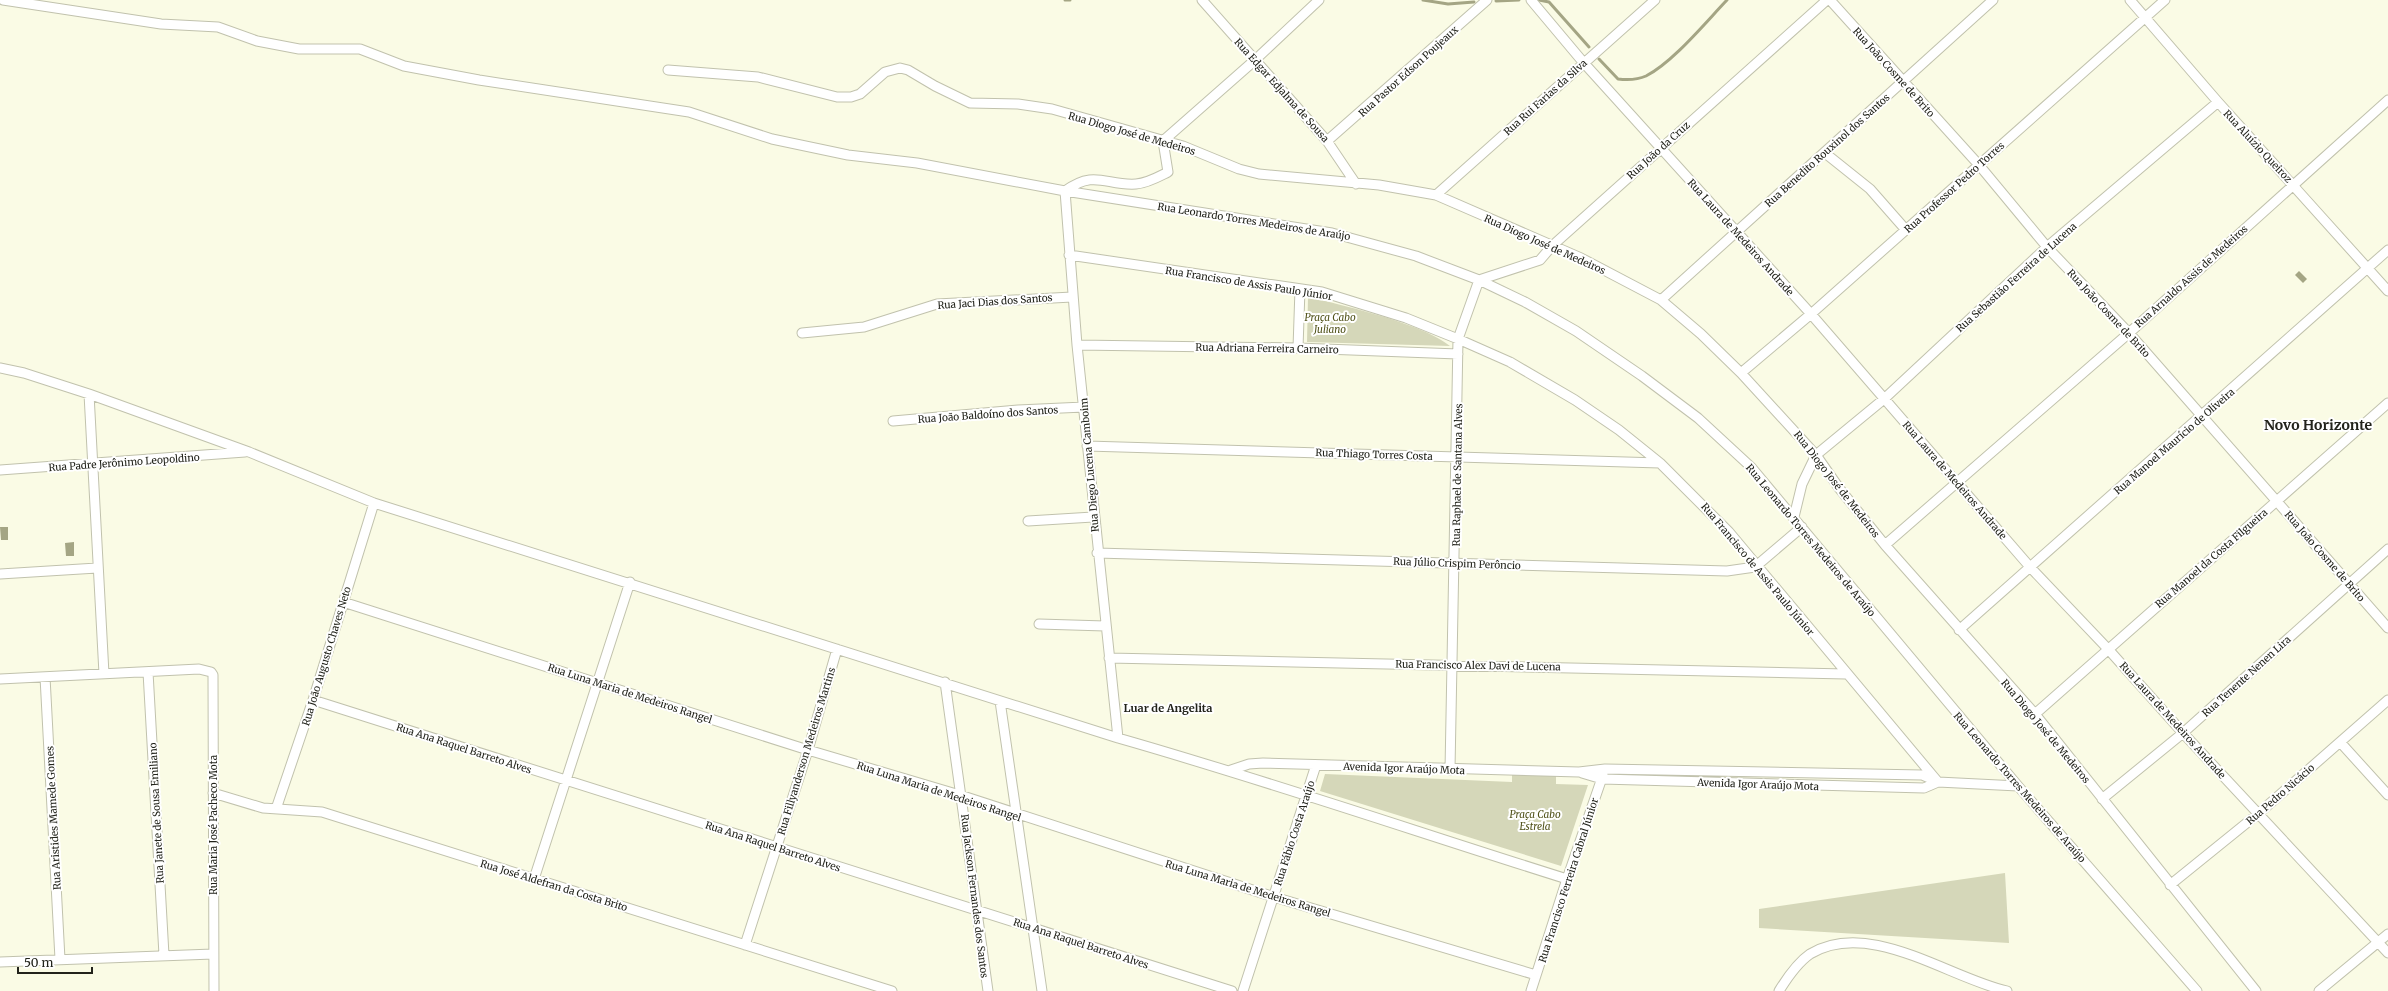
<svg xmlns="http://www.w3.org/2000/svg" width="2388" height="991" font-family="Merriweather,serif">
	<style>
		.green { fill: #d5d7b9 }
		.water { fill: #a4a584 }
		.lines { fill: none; stroke-linecap: round; stroke-linejoin: round }
		.stream { stroke: #a4a584; stroke-width: 3 }
		.street-casing { stroke: #c1c2ad; stroke-width: 11 }
		.street { stroke: #fff; stroke-width: 9 }
		.labels { text-anchor: middle; stroke-width: 4; stroke-linejoin: round; paint-order: stroke }
		.street-label { font-size: 10px; fill: #22231b; stroke: #fff }
		.park-label { font-size: 10px; font-style: italic; fill: #505119; stroke: #fff }
		.neighbourhood-label { font-size: 11px; font-weight: bold; fill: #22231b; stroke: #fff }
		.district-label { font-size: 14px; font-weight: bold; fill: #22231b; stroke: #fff }
	</style>
	<rect width="100%" height="100%" fill="#fafbe5"/>
	<path class="green" d="M1308,297C1342,305 1424,324 1450,346L1307,342Z
		M1325,774L1512,782V774L1556,775V784L1588,785L1561,866L1320,791Z
		M2005,873L2009,943L1759,928V909Z"/>
	<path class="water" d="M2299,271L2307,279L2303,283L2295,275Z
		M0,527H8V540H1Z
		M74,542V556H66L65,543Z"/>
	<g class="lines">
		<path class="stream" d="M1065,0H1070
			M1423,0L1448,4L1474,2
			M1539,0L1549,2L1589,47
			M1496,1L1519,0
			M1599,59L1618,79C1627,80 1637,80 1646,76C1673,62 1705,23 1727,0"/>
		<g class="street-casing">
			<path id="street" d="M3,0L161,24L218,27L257,41L299,49H360L404,66L479,80L689,112L772,139L848,155L917,163L1065,191L1332,233L1416,256L1479,280L1525,302L1576,331L1642,376L1698,418L1751,467L2018,786L2197,991
				M1202,0L1327,141L1356,184
				M1531,0L1583,62L1811,314L2030,567L2108,649L2183,733L2388,953
				M1830,0L1979,165L2047,247L2129,333L2388,628
				M2130,0L2218,102L2388,291
				M668,70L758,77L837,97H851L860,94L885,72L900,68L908,70L935,86L970,103L1018,104L1052,109L1183,146L1239,169L1259,174L1379,185L1436,195L1581,258L1661,300L1701,334L1741,373L1816,455L1839,488L1885,545L2035,714L2256,991
				M1327,141L1487,0
				M1825,153L1870,189L1906,230
				M1436,195L1655,0
				M1069,255L1322,292L1406,318L1458,339L1510,362L1575,400L1619,430L1660,463L1729,532L1938,782
				M1661,300L1993,0
				M802,333L864,327L937,304L1072,297
				M1077,345L1298,348L1458,354
				M1298,348L1300,289
				M0,368L24,373L89,394L249,452L374,503L1118,738C1269,781 1417,832 1567,879
				M1741,373L1811,314L2165,0
				M89,394L104,674
				M893,421L1018,410L1084,407
				M1087,446L1660,463
				M0,470L245,452
				M1794,517L1802,484L1816,455L1884,399L2047,247L2218,102
				M1028,521L1093,517
				M1885,545L2129,333L2388,100
				M1097,553L1727,571L1755,567L1802,527
				M0,574L97,568
				M343,602L808,750L963,796L1274,897L1536,975
				M1039,624L1105,626
				M1959,630L2388,250
				M1109,658L1846,674
				M148,672L164,955
				M45,677L60,959
				M0,679L199,669L211,672L213,675L214,991
				M945,682L988,991
				M313,700L1232,991
				M1000,701L1042,991
				M2035,714L2388,403
				M1118,738L1077,345L1065,191C1095,169 1106,186 1136,184C1148,183 1158,177 1168,172L1163,141L1255,60L1319,0
				M2340,742L2388,795
				M1231,770L1249,764L1263,763L1579,772L1605,769L1922,775L1938,782L2018,786
				M1450,770L1458,339L1479,280L1540,260L1552,246L1827,0
				M1582,773L1602,779L1924,788L1938,782
				M213,793L263,808L322,812L892,991
				M2102,799L2183,733L2388,549
				M276,809L313,700L374,503
				M534,879L630,582
				M2170,885L2259,813L2388,700
				M745,945L808,750L837,649
				M0,962L213,954
				M1243,991L1316,765
				M1531,991L1567,879L1603,775
				M1779,991C1787,978 1797,963 1810,954C1869,918 1949,978 2007,991
				M2319,991L2388,934"/>
		</g>
		<use href="#street" class="street"/>
	</g>
	<g class="labels">
		<g class="street-label">
			<text transform="translate(1408 71) rotate(-42)" y="4">Rua Pastor Edson Poujeaux</text>
			<text transform="translate(1894 72) rotate(48)" y="4">Rua João Cosme de Brito</text>
			<text transform="translate(1282 90) rotate(48)" y="4">Rua Edgar Edjalma de Sousa</text>
			<text transform="translate(1545 97) rotate(-42)" y="4">Rua Rui Farias da Silva</text>
			<text transform="translate(1132 133) rotate(16)" y="4">Rua Diogo José de Medeiros</text>
			<text transform="translate(2258 146) rotate(47)" y="4">Rua Aluízio Queiroz</text>
			<text transform="translate(1658 150) rotate(-42)" y="4">Rua João da Cruz</text>
			<text transform="translate(1827 150) rotate(-42)" y="4">Rua Benedito Rouxinol dos Santos</text>
			<text transform="translate(1954 187) rotate(-42)" y="4">Rua Professor Pedro Torres</text>
			<text transform="translate(1254 221) rotate(9)" y="4">Rua Leonardo Torres Medeiros de Araújo</text>
			<text transform="translate(1741 237) rotate(48)" y="4">Rua Laura de Medeiros Andrade</text>
			<text transform="translate(1545 244) rotate(24)" y="4">Rua Diogo José de Medeiros</text>
			<text transform="translate(2191 276) rotate(-42)" y="4">Rua Arnaldo Assis de Medeiros</text>
			<text transform="translate(2016 277) rotate(-42)" y="4">Rua Sebastião Ferreira de Lucena</text>
			<text transform="translate(1249 283) rotate(9)" y="4">Rua Francisco de Assis Paulo Júnior</text>
			<text transform="translate(995 301) rotate(-4)" y="4">Rua Jaci Dias dos Santos</text>
			<text transform="translate(2109 313) rotate(47)" y="4">Rua João Cosme de Brito</text>
			<text transform="translate(1267 348) rotate(1)" y="4">Rua Adriana Ferreira Carneiro</text>
			<text transform="translate(988 414) rotate(-4)" y="4">Rua João Baldoíno dos Santos</text>
			<text transform="translate(2174 441) rotate(-41)" y="4">Rua Manoel Maurício de Oliveira</text>
			<text transform="translate(1374 454) rotate(2)" y="4">Rua Thiago Torres Costa</text>
			<text transform="translate(124 462) rotate(-4)" y="4">Rua Padre Jerônimo Leopoldino</text>
			<text transform="translate(1089 465) rotate(-95)" y="4">Rua Diego Lucena Camboim</text>
			<text transform="translate(1457 475) rotate(-89)" y="4">Rua Raphael de Santana Alves</text>
			<text transform="translate(1955 480) rotate(49)" y="4">Rua Laura de Medeiros Andrade</text>
			<text transform="translate(1837 484) rotate(52)" y="4">Rua Diogo José de Medeiros</text>
			<text transform="translate(1811 540) rotate(50)" y="4">Rua Leonardo Torres Medeiros de Araújo</text>
			<text transform="translate(2325 556) rotate(49)" y="4">Rua João Cosme de Brito</text>
			<text transform="translate(2211 558) rotate(-41)" y="4">Rua Manoel da Costa Filgueira</text>
			<text transform="translate(1457 563) rotate(2)" y="4">Rua Júlio Crispim Perôncio</text>
			<text transform="translate(1758 569) rotate(50)" y="4">Rua Francisco de Assis Paulo Júnior</text>
			<text transform="translate(326 656) rotate(-73)" y="4">Rua João Augusto Chaves Neto</text>
			<text transform="translate(1478 665) rotate(1)" y="4">Rua Francisco Alex Davi de Lucena</text>
			<text transform="translate(2246 676) rotate(-42)" y="4">Rua Tenente Nenen Lira</text>
			<text transform="translate(630 693) rotate(18)" y="4">Rua Luna Maria de Medeiros Rangel</text>
			<text transform="translate(2173 720) rotate(48)" y="4">Rua Laura de Medeiros Andrade</text>
			<text transform="translate(2046 731) rotate(50)" y="4">Rua Diogo José de Medeiros</text>
			<text transform="translate(464 748) rotate(18)" y="4">Rua Ana Raquel Barreto Alves</text>
			<text transform="translate(806 751) rotate(-73)" y="4">Rua Fillyanderson Medeiros Martins</text>
			<text transform="translate(1404 768) rotate(2)" y="4">Avenida Igor Araújo Mota</text>
			<text transform="translate(1758 784) rotate(2)" y="4">Avenida Igor Araújo Mota</text>
			<text transform="translate(2020 787) rotate(49)" y="4">Rua Leonardo Torres Medeiros de Araújo</text>
			<text transform="translate(939 791) rotate(18)" y="4">Rua Luna Maria de Medeiros Rangel</text>
			<text transform="translate(2280 794) rotate(-41)" y="4">Rua Pedro Nicácio</text>
			<text transform="translate(156 813) rotate(-93)" y="4">Rua Janete de Sousa Emiliano</text>
			<text transform="translate(53 818) rotate(-93)" y="4">Rua Aristides Mamede Gomes</text>
			<text transform="translate(213 825) rotate(-90)" y="4">Rua Maria José Pacheco Mota</text>
			<text transform="translate(1294 833) rotate(-72)" y="4">Rua Fábio Costa Araújo</text>
			<text transform="translate(773 846) rotate(18)" y="4">Rua Ana Raquel Barreto Alves</text>
			<text transform="translate(1568 880) rotate(-72)" y="4">Rua Francisco Ferreira Cabral Júnior</text>
			<text transform="translate(554 885) rotate(17)" y="4">Rua José Aldefran da Costa Brito</text>
			<text transform="translate(1248 888) rotate(17)" y="4">Rua Luna Maria de Medeiros Rangel</text>
			<text transform="translate(975 896) rotate(83)" y="4">Rua Jackson Fernandes dos Santos</text>
			<text transform="translate(1081 943) rotate(18)" y="4">Rua Ana Raquel Barreto Alves</text>
		</g>
		<g class="park-label">
			<text x="1330" y="321">Praça Cabo<tspan x="1330" dy="12">Juliano</tspan></text>
			<text x="1535" y="818">Praça Cabo<tspan x="1535" dy="12">Estrela</tspan></text>
		</g>
		<g class="neighbourhood-label">
			<text x="1168" y="712">Luar de Angelita</text>
		</g>
		<g class="district-label">
			<text x="2318" y="430">Novo Horizonte</text>
		</g>
	</g>
	<path d="M18 967v6h74v-6" fill="none" stroke="#22231b" stroke-width="2"/>
	<text x="24" y="967" font-size="12" fill="#22231b" stroke="#ffffff" stroke-width="3" paint-order="stroke">50 m</text>
</svg>
